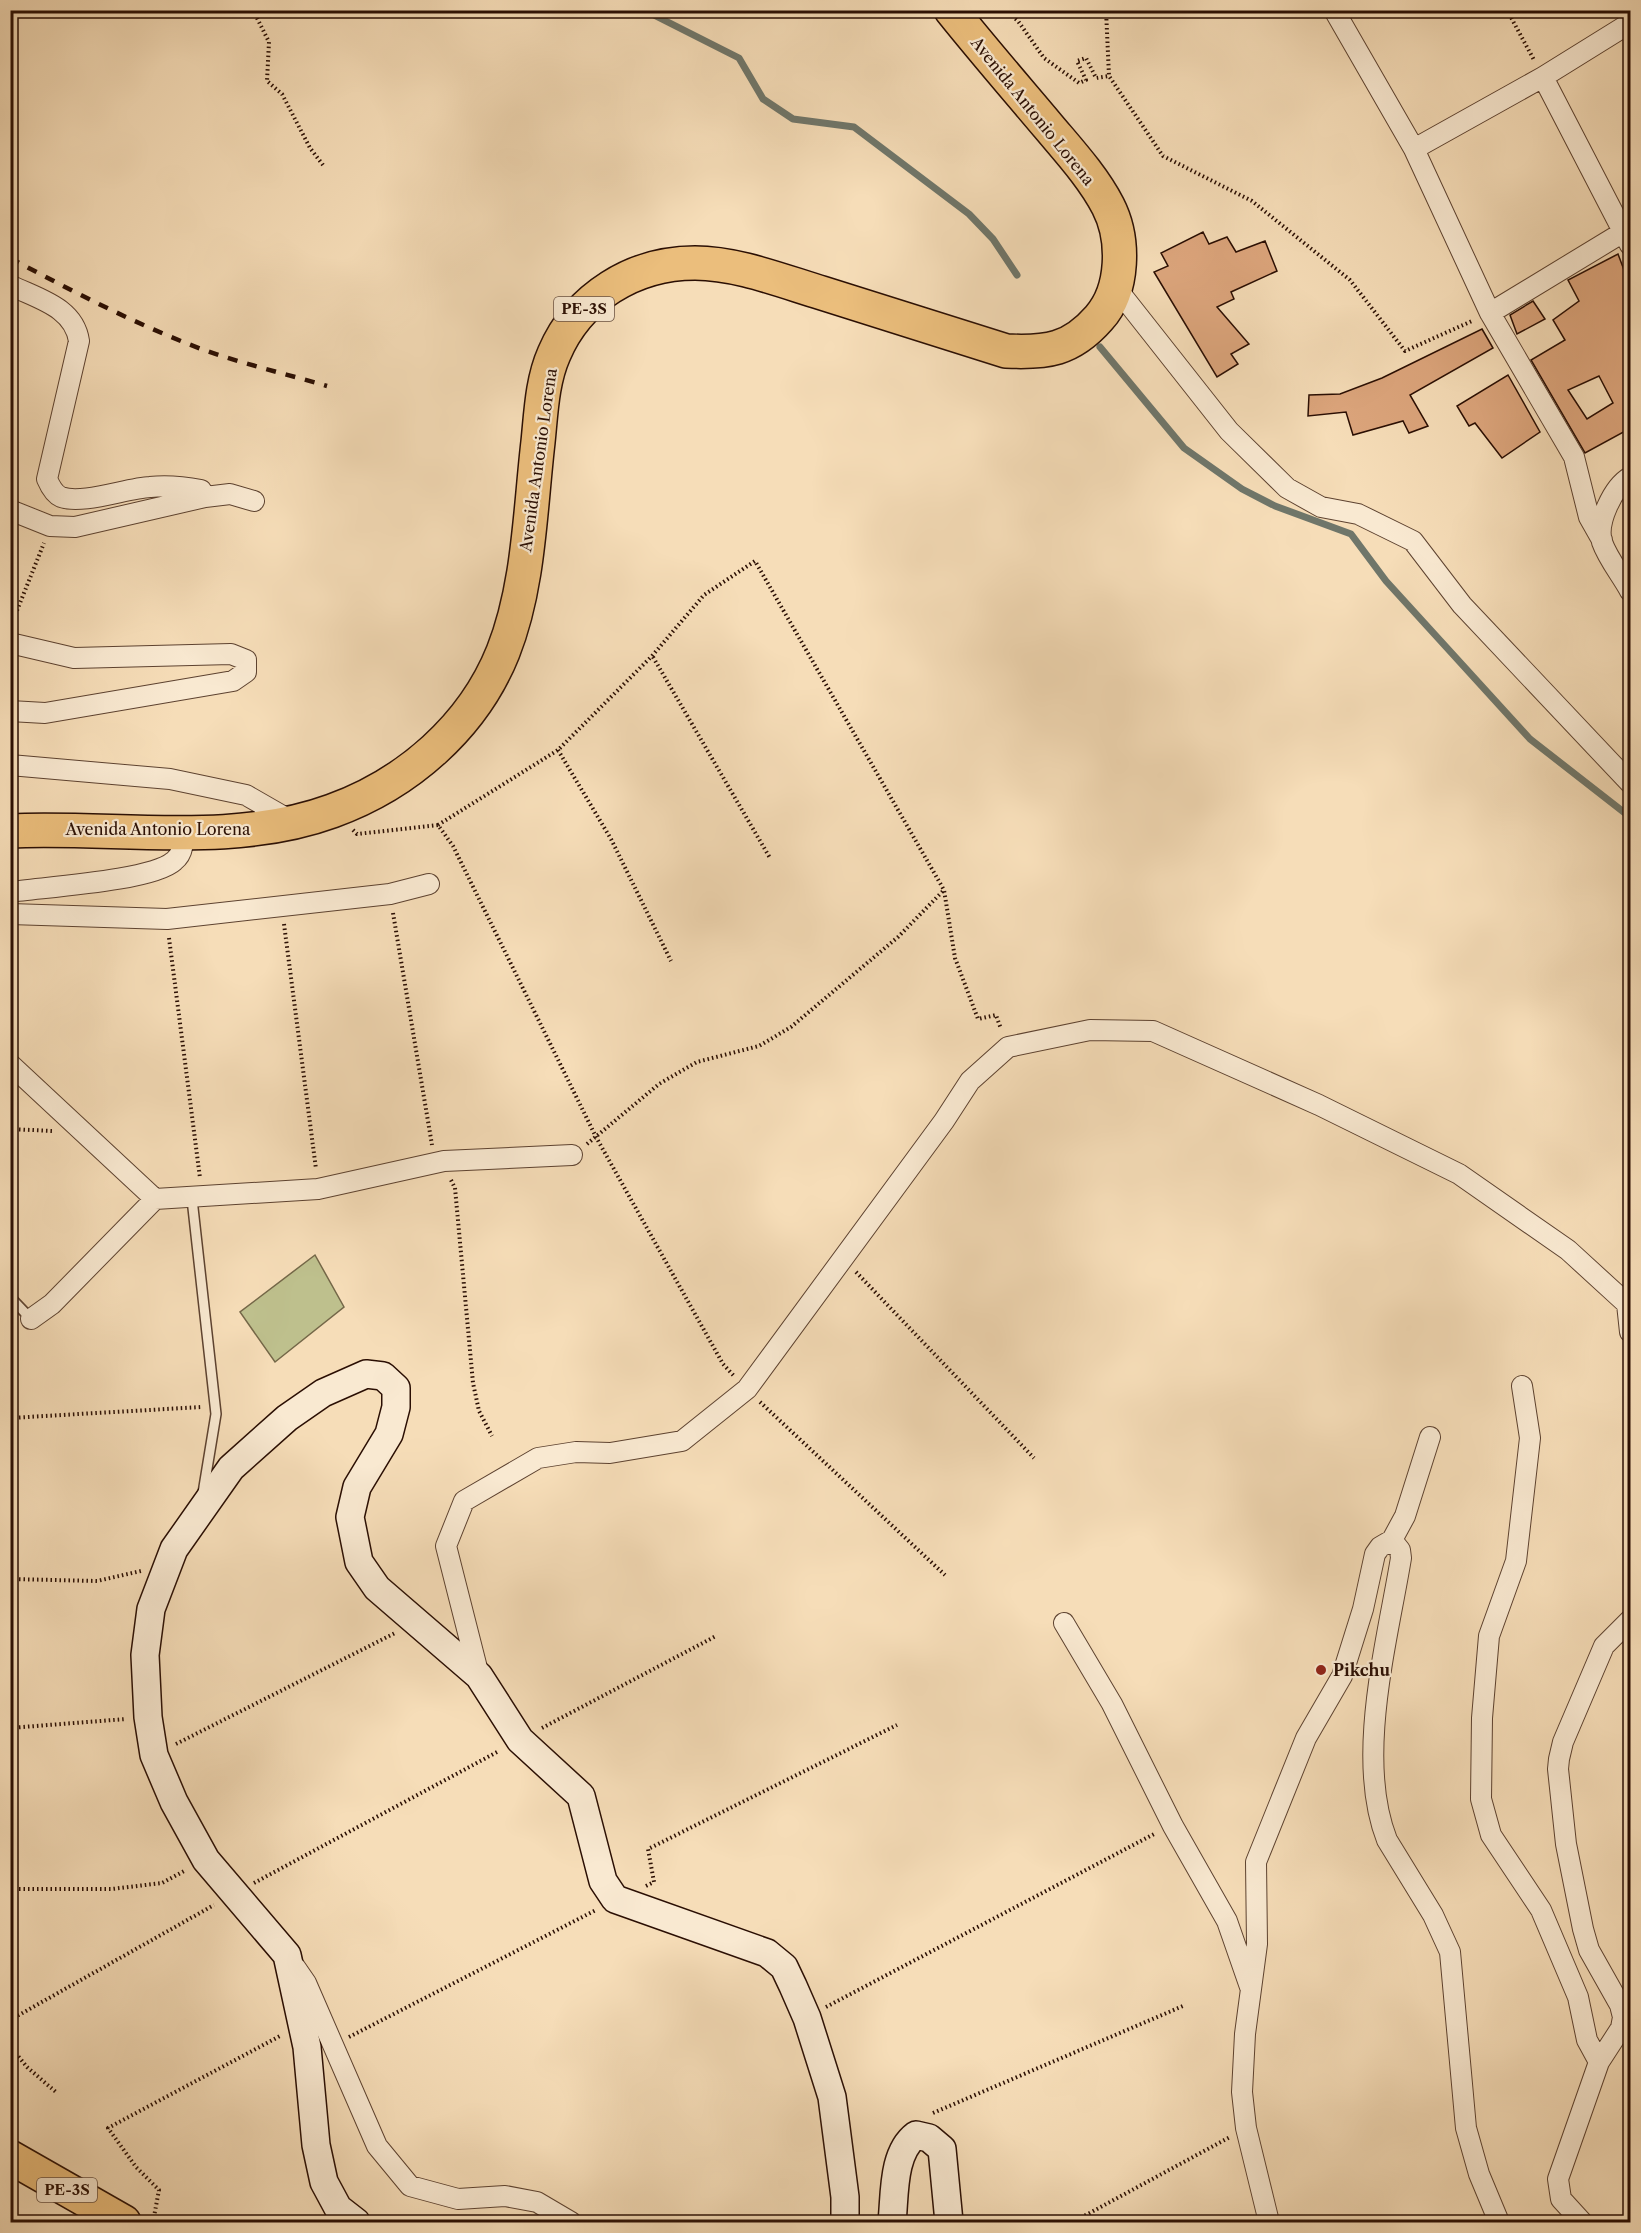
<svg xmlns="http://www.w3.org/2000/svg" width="1641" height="2233" font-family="'Libre Caslon Text',serif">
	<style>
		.green { fill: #bec08d; stroke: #746748; stroke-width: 1.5 }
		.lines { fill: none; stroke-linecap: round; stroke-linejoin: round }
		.stream { stroke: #6f766a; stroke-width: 7 }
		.building { fill: #dca57c; stroke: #2a0e03; stroke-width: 1.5; fill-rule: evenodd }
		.lane-casing { stroke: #5d4230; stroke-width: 12 }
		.street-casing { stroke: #5d4230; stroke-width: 22 }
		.secondary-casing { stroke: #2a0e03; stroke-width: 30 }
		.highway-casing { stroke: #2a0e03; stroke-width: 36 }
		.path { stroke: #2a0e03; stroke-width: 4; stroke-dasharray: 1.5 3; stroke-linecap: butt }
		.lane { stroke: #f9e9d1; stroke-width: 9 }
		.street { stroke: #f9e9d1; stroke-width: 20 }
		.secondary { stroke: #f9e9d1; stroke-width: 27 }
		.highway { stroke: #ebbe7c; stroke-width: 33 }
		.rail { stroke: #2a0e03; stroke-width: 4.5; stroke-dasharray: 10 10; stroke-linecap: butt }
		.poi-dot { fill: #8f2418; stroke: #f9e9d1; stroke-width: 2 }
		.labels { text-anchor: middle; stroke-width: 4.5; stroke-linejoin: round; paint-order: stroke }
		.shield { fill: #f9e9d1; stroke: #685041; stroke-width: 1.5 }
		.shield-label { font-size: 15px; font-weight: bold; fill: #2a0e03 }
		.street-label { font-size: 16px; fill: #2a0e03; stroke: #f9e9d1 }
		.poi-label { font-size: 16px; font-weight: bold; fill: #2a0e03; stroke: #f9e9d1; text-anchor: start }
	</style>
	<rect width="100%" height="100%" fill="#f6ddb8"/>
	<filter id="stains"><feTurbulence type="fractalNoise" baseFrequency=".00333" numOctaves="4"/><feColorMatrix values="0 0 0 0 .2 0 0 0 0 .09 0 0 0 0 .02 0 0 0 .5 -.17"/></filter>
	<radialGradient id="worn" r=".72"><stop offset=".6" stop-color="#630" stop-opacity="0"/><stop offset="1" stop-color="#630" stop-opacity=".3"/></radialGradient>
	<path class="green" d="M315,1255L344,1307L275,1362L240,1312Z"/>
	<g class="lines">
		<path class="stream" d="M644,10L739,58L763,99L793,119L854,127L969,214L993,239L1017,275
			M1100,347L1184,448L1242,489L1275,506L1351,534L1386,581L1530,739L1630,817"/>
	</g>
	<path class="building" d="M1203,232L1209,244L1227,237L1236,252L1265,241L1277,271L1231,292L1234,299L1217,307L1249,344L1231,354L1238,364L1217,377L1154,272L1168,266L1161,253Z
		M1618,254L1630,286V437L1627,430L1585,453L1531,360L1565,340L1553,320L1579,301L1568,280ZM1599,376L1613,403L1587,419L1568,390Z
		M1533,301L1545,319L1517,334L1510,315Z
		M1482,329L1493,348L1410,395L1428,426L1409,433L1403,421L1353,435L1346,412L1308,416L1309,395L1340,394L1382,378Z
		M1508,375L1540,432L1502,458L1475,423L1469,426L1457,406Z"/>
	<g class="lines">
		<g class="lane-casing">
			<path id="lane" d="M192,1199L216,1414L203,1493
				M10,1297L31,1319"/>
		</g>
		<g class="street-casing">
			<path id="street" d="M1334,10L1414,149L1490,313L1574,457L1589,517L1602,540
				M1543,77L1630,245
				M1414,149L1543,77L1630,23
				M10,285C38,299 74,307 79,341L47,479C50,486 54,494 61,497C82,505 127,488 150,487C167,485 185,487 201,490L205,497
				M1117,289L1229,431L1287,488L1321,507L1358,514L1413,541L1462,605L1630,783
				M1490,313L1630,228
				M1630,477C1613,487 1596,523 1602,542C1608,559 1622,576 1630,591
				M10,510L50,526L75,527L205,497L230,494L254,501
				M10,643L74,658L231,654L246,660V672L233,681L45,713L10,711
				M10,765L170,779L246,795L293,822
				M10,892C44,887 152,881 174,861C184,853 183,843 182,831
				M10,914L167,919L390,894L429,884
				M10,1064L155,1199
				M31,1319L52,1304L155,1199L318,1189L444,1161L572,1155
				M1522,1386L1530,1438L1516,1561L1489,1636L1482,1718L1481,1799L1491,1835L1541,1910L1578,1997L1587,2040L1599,2062
				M1392,1540L1405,1516L1430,1437
				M1064,1623L1112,1704L1173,1826L1227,1921L1250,1987
				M479,1676L446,1546L464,1501L538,1458L576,1452L610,1453L682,1441L747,1389L944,1121L970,1081L1008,1047L1090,1030L1153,1031L1319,1105L1459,1174L1568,1250L1627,1304L1630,1332
				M295,1967L306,1983L377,2146L410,2186L458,2199L505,2196L537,2202L571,2222
				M1269,2222L1246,2128L1242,2092L1245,2034L1257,1944L1256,1862L1306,1738L1342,1676L1363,1609L1375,1554L1380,1547L1392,1540L1400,1550L1401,1558C1387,1643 1355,1759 1387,1840L1433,1915L1450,1952L1466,2128L1479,2174L1499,2222
				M1582,2222L1561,2199L1558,2179L1599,2062L1621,2028L1623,2017L1620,2005L1589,1950L1583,1929L1566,1844L1558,1769L1559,1759L1563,1742L1604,1646L1630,1620"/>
		</g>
		<g class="secondary-casing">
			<path id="secondary" d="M356,2222L338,2208L324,2182L316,2145L307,2047L287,1955L206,1860L174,1802L154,1755L148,1717L145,1655L151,1609L174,1549L231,1468L287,1418L323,1393L366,1374L383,1376L396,1388V1407L389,1434L357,1487L350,1517L359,1562L377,1588L479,1676L520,1740L581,1796L603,1881L615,1899L767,1953L784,1967L793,1986L807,2018L832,2097L845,2197V2222
				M892,2222C895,2195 892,2153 916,2135L929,2138L942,2149L949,2222"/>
		</g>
		<g class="highway-casing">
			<path id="highway" d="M10,831C116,826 231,848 332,811C407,784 473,727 503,652C529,587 530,511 538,442C541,413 542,381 554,354C578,297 634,263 695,263C737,263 782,281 822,293C883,312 944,332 1006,351C1047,353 1071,350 1099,318C1124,290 1125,239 1108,206C1093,177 1069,151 1048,126C1016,88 983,50 951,10
				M10,2157L124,2222"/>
		</g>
		<path class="path" d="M253,10L269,42L267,81L282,94L310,148L323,165
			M1005,10L1018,21L1044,58L1079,83L1086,80L1077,61L1086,58L1096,78L1109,76
			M1106,10L1109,76L1163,156L1252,201L1350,280L1405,351L1472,321
			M1507,10L1534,60
			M12,623L44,543
			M653,657L770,858
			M558,750L611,839L671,961
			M438,825L558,750L652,656L704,595L755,561L944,890L955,958L978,1019L996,1015L1001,1029
			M353,830L357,834L438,825L453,846L596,1137L723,1364L734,1376
			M393,913L432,1145
			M284,924L316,1169
			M169,938L200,1178
			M10,1129L53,1131
			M587,1144L659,1084L697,1062L759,1046L791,1027L898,937L944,890
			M451,1180L455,1188L473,1383L479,1411L492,1436
			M856,1272L1034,1458
			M760,1402L945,1575
			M10,1418L201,1407
			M10,1579L97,1581L141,1571
			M10,1728L126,1719
			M542,1728L716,1636
			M176,1744L395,1633
			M254,1883L499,1751
			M646,1886L654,1882L648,1849L897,1725
			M10,1889H112L162,1883L186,1870
			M826,2007L1156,1833
			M10,2020L214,1905
			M349,2037L596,1910
			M10,2046L27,2067L57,2093
			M933,2113L1183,2006
			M153,2222L159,2190L136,2167L108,2128L280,2036
			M1073,2222L1230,2137"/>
		<use href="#lane" class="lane"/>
		<use href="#street" class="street"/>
		<use href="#secondary" class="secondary"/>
		<use href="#highway" class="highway"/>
		<path class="rail" d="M10,258C74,292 137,325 204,350C244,364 286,374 327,386"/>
	</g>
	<circle class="poi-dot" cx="1321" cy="1670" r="6"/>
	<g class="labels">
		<g class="shield">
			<rect x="554" y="297" width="60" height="24" rx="4.5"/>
			<rect x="37" y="2178" width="60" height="24" rx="4.5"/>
		</g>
		<g class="shield-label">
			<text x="584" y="314">PE-3S</text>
			<text x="67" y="2195">PE-3S</text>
		</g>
		<g class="street-label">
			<text transform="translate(1033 111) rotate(51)" y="6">Avenida Antonio Lorena</text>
			<text transform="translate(538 460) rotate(-82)" y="6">Avenida Antonio Lorena</text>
			<text x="158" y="835">Avenida Antonio Lorena</text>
		</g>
		<g class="poi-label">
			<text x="1333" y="1676">Pikchu</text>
		</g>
	</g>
	<rect width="1641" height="2233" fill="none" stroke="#f6ddb8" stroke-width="36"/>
	<rect x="12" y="12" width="1617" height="2209" fill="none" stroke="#2a0e03" stroke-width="3"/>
	<rect x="18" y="18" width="1605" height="2197" fill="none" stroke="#2a0e03" stroke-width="1.5"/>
	<rect width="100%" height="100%" filter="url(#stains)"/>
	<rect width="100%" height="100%" fill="url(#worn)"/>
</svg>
